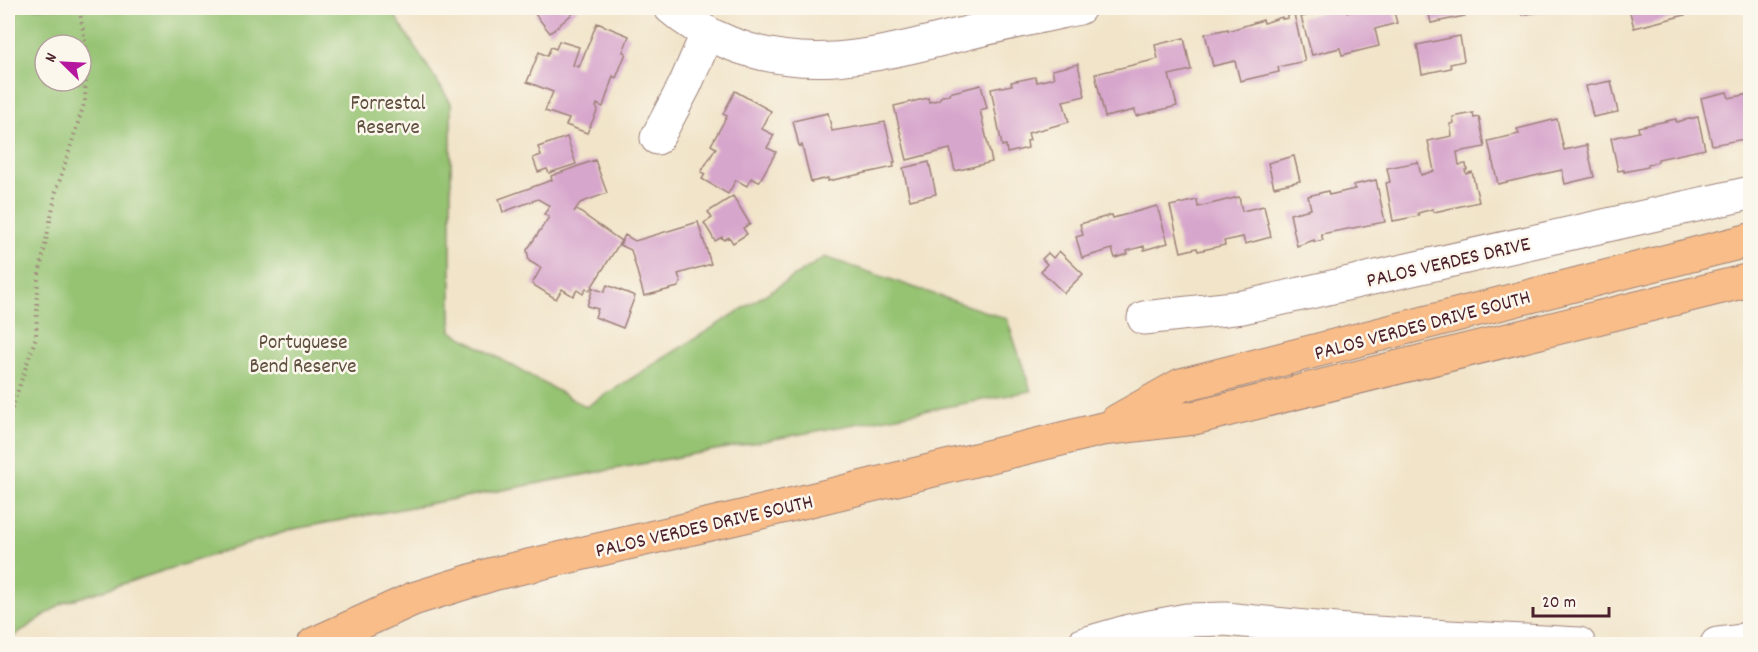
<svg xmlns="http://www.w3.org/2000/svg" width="1758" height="652" font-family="Dekko,sans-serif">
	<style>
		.green { fill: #95c372; stroke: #70714e; stroke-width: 1.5; fill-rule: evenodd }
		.building { fill: #d7a6cc }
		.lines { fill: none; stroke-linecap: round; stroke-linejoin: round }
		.minor-casing { stroke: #9e827a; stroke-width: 35 }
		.major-casing { stroke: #9e827a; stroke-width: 35 }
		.path { stroke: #9e827a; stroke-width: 4; stroke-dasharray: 1.5 4.5; stroke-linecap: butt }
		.minor { stroke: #fff; stroke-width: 33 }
		.major { stroke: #f8bd88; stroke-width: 33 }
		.labels { text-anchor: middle; stroke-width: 5; stroke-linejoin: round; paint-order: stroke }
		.park-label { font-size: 21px; fill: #605040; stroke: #fbf7ec }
		.street-label { font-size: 21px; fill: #4a1f2b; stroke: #fbf7ec }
	</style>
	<rect width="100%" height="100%" fill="#fbf7ec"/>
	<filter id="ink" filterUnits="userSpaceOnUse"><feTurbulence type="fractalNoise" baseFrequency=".0167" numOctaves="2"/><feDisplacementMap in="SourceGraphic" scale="12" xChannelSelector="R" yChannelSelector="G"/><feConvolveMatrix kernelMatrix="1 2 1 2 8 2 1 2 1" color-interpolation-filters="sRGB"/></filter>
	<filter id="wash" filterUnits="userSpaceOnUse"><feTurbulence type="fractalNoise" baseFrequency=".008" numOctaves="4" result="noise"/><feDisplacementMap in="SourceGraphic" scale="24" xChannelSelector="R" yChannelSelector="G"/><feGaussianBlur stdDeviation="1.35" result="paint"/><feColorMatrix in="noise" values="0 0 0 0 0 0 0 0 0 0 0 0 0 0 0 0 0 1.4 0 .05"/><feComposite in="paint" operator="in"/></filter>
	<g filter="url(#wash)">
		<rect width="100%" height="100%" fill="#f1e4c9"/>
		<path class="green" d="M8,8H390L451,103V331L586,407L825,257L1007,319L1031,391L294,529L63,603L8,640ZM45,45H81V81H45Z"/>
		<g id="blocks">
			<path class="building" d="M535,8H579L550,33L535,14L538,12Z
				M1341,8H1346L1347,12L1366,8H1393L1397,23L1375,29L1379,46L1342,55L1340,48L1312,55L1301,17Z
				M1420,8H1474L1464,11L1465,16L1431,23L1428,10L1421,11Z
				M1520,8H1550V10L1522,15Z
				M1629,8H1689L1685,15L1634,28Z
				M1294,14L1305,61L1278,67L1279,72L1240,81L1235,61L1213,66L1205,34L1228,29V31L1263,20L1264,23L1282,17V19L1288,18V15Z
				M597,23L629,36L623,52L626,53L616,78L613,76L603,107L597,104L596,107L598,109L587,133L566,125L569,119L545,111L553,92L527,82L539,52L547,56L551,47L556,49L559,41L579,47L573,65L579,67Z
				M1460,36L1464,61L1450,64L1451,68L1422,74L1417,45Z
				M1184,38L1191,70L1169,75L1177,106L1136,116L1135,110L1105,117L1095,74L1158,59L1155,45Z
				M1078,64L1085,96L1063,101L1069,122L1028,133L1030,140L1027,141L1028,148L1007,153L1006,145L1002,146L991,89L1012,85L1011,82L1035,77L1037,82L1054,78L1052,70Z
				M1611,81L1618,112L1593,117L1586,86Z
				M981,85L987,108L980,110L992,162L955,171L950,149L907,160L894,106L928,98L929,102L938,100L942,96L950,95L949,93Z
				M735,91L771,111L762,129L774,135L767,148L776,152L759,182L751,178L747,186L736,180L728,194L702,179L705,174L701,172L716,148L711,145L727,116L723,114Z
				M1727,92L1729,98L1750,94V138L1712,145L1701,98Z
				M828,113L832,131L885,122L895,162H893L894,167L828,181V178L811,182L802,145L799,146L793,121Z
				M1473,113L1474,118L1479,117L1485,147L1457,152L1459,165L1466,164L1467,170H1465L1466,174L1472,172L1479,202L1434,212L1433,209L1418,213L1419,216L1393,221L1386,183L1390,182L1387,168L1418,162L1421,175L1434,171L1428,141L1452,136L1450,124L1454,123L1453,117Z
				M1698,117L1705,149L1658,159V162L1648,165V167L1624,172V170L1618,171L1611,138L1639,132L1638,127L1676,119V122Z
				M1557,119L1564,150L1587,145L1594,177L1565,184L1562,170L1498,184L1488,141L1519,134L1517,129Z
				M567,137L576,164L549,173L547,169L538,172L533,158L541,155L538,147Z
				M1294,156L1300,181L1274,187L1268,163Z
				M595,160L607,193L580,203L574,212L577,210L621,241L589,291L586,288L583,294L577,290L573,296L562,289L556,299L532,284L541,268L529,261L527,250L549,217L544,214L550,206L538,199L503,212L499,199L552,180L551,176Z
				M929,162L936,194L910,200L903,168Z
				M1376,180L1385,222L1321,234L1323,240L1314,242V240L1297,246L1290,214L1311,209L1308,196L1328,191L1329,195L1355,189L1353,185Z
				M733,196L750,224L743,228L747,234L733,243L729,237L724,240L722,237L715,241L704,223L712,218L708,212Z
				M1239,197L1242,211L1264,206L1271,237L1245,244L1243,237L1224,241L1225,245L1198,251L1197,248L1181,252L1170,206L1197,200L1198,207Z
				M1157,206L1168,243L1144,250V246L1127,251L1128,254L1115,258L1112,249L1082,258L1076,237L1083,235L1080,224L1112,215L1113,218Z
				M698,222L711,264L678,274L681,282L678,287L644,296L631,250L620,245L625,235L635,241Z
				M1059,251L1083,274L1064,293L1041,271L1047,264L1042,259L1048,253L1053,258Z
				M607,285L635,296L623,328L595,317L598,309L587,306L593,288L604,292Z"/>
		</g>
	</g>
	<g filter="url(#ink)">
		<use href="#blocks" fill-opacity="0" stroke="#9e827a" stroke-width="1.5"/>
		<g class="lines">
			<g class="minor-casing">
				<path id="minor" d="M671,8C689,24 707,34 729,43C811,76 885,53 967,33C1004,24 1042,16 1079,8
					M657,138L685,85L707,34
					M1144,318L1243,307L1750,193
					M1084,644L1129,631L1187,620L1225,619L1357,632L1579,644
					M1717,644L1741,641L1750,637"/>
			</g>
			<g class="major-casing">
				<path id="major" d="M1117,421L1181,385L1750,240
					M314,644L413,599L493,574L741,517L1102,429L1194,418L1750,280"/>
			</g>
			<path class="path" d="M8,420L36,337L38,280L56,192L85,101L87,52L79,8"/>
			<use href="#minor" class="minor"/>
			<use href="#major" class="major"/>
		</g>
	</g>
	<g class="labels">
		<g class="park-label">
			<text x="388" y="109">Forrestal<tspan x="388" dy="24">Reserve</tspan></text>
			<text x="303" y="348">Portuguese<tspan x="303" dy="24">Bend Reserve</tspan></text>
		</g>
		<g class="street-label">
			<text transform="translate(1448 261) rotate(-13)" y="7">PALOS VERDES DRIVE</text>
			<text transform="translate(1422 324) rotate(-15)" y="7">PALOS VERDES DRIVE SOUTH</text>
			<text transform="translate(704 525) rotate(-13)" y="7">PALOS VERDES DRIVE SOUTH</text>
		</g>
	</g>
	<rect width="1758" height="652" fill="none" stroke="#fbf7ec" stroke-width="30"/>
	<g transform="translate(63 63) rotate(294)"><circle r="28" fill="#fbf7ec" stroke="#b4a19f" stroke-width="1.5"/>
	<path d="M0-4.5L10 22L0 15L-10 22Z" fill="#b5179e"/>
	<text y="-9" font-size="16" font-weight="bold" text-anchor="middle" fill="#4a1f2b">N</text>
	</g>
	<path d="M1533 607v9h76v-9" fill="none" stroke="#4a1f2b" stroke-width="3"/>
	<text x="1542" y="607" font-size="18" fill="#4a1f2b" stroke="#fbf7ec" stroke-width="4.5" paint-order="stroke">20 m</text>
</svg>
